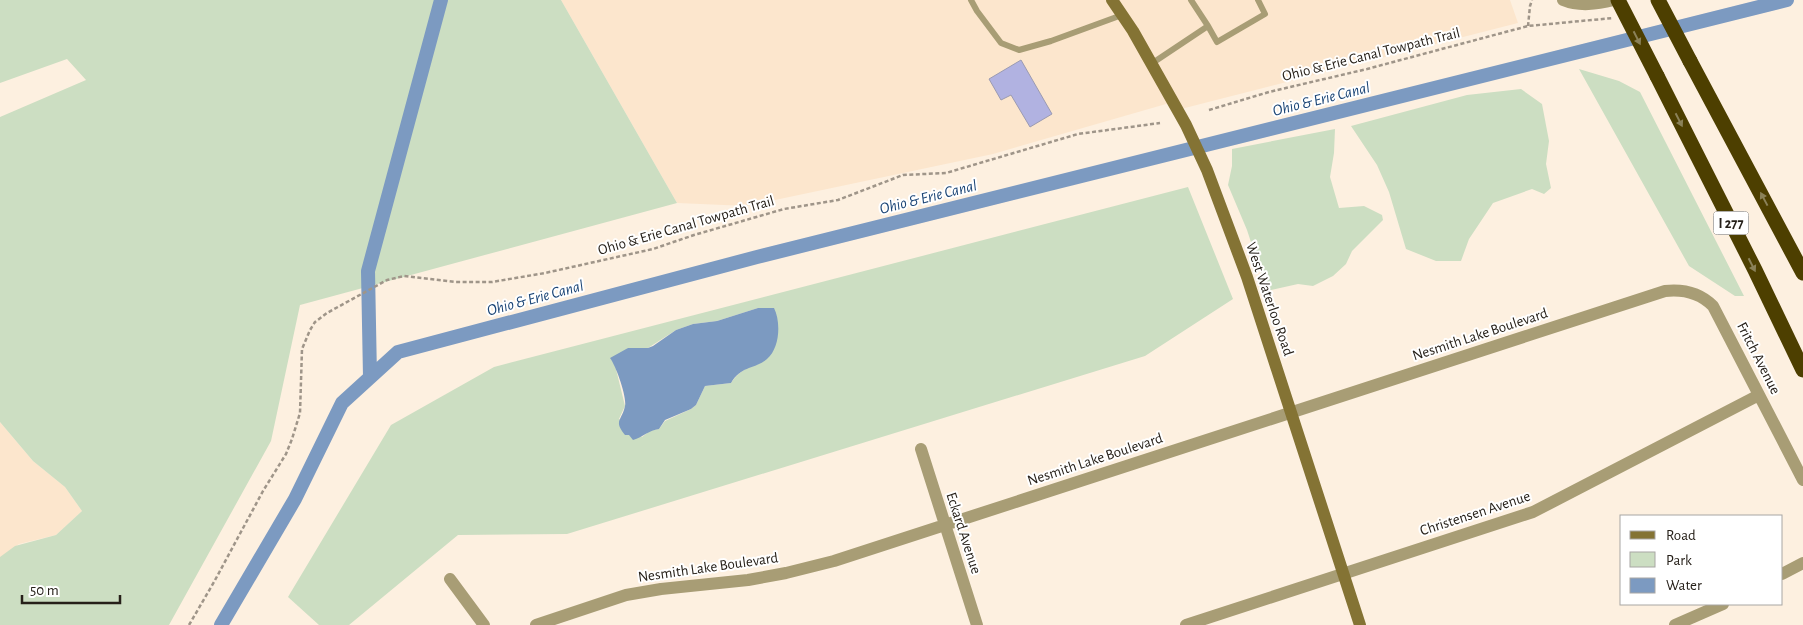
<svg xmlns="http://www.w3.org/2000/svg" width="1803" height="625" font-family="'Alegreya Sans',sans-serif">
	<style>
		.built { fill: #fce6cd }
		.green { fill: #ccdec2; fill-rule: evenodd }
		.water { fill: #7c9ac1 }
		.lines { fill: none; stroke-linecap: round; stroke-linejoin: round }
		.canal { stroke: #7c9ac1; stroke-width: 14 }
		.building { fill: #b1b2e1; stroke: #9b9bb1 }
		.path { stroke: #9f9589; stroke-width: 2.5; stroke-dasharray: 4 2.5; stroke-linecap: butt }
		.service { stroke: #a89d75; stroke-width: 6 }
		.minor { stroke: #a89d75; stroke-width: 12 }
		.secondary { stroke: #847334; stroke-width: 12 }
		.motorway { stroke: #4d3f00; stroke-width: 15 }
		.motorway-bridge { stroke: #4d3f00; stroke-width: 15 }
		.oneway { fill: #8b8259 }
		.labels { text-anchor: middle; stroke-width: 4; stroke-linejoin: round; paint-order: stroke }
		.shield { fill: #fff; stroke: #67635e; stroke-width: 1 }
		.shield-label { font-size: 14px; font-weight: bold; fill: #262019 }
		.street-label { font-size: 15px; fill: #262019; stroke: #fff }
		.water-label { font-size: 16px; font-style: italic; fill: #1a4475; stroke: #fff }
	</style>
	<rect width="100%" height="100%" fill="#fdf0e0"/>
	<path class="built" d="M561,0H1510L1518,23L1177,110L1173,102L993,154L747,206L677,203Z
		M0,422L33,461L65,487L82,511L56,535L19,544L0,559Z"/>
	<path class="green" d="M0,0H561L677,203L300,305L271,441L169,625H0V557L15,546L56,535L82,511L65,487L33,461L0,422V117L86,80L67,59L0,83Z
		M1579,69L1619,81L1640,92L1744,296H1735L1689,266Z
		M1521,89L1542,104L1549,141L1546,164L1551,188L1544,194L1532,189L1493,203L1469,239L1461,261H1436L1406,249L1389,192L1377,165L1351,126L1467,95Z
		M1335,129L1334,153L1330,177L1339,208L1364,206L1382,215L1383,220L1352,251L1346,264L1333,276L1313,286L1298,284L1267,291L1247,230L1228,185L1232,166V149Z
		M1188,187L1233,299L1145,356L567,534L458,535L349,625H319L288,597L391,425L494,367ZM758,308V364C746,368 738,372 731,383L705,386L696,405L691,409L665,421L659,429L651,430L642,437L619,419L625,406L615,365L628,348H648L676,330L693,324L717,321Z"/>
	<path class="water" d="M758,308H774C781,322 780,348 767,359C754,370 742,365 731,383L705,386L696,405L691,409L665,420L659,429C649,430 643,437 633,440L629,435H625C613,420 622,421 625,406C627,397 616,366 610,358L628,348H648L653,346L676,330L693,324L717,321Z"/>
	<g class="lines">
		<path class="canal" d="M370,377L368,271L441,0
			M221,625L295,499L342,403L398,352L757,257L1787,0"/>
	</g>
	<path class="building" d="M1021,60L1052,114L1030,127L1011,95L1001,100L989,79Z"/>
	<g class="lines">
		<path class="path" d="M1528,26L1530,6L1532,0
			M1209,110L1269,92L1367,69L1513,30L1528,26L1613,18
			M189,625L214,582L263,491L286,454L292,439L300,413L302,349L310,330L315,322L327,313L387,280L404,276L456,282H492L545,273L653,249L694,235L784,209L838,200L903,175L946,173L1078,134L1160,123"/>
		<path class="service" d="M971,0L977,11L1001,43L1019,50L1051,41L1122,15
			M1208,26L1217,42L1265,14L1258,0
			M1151,64L1208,26L1191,0"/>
		<path class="minor" d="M1563,0C1580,7 1597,4 1614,0
			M921,449L977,625
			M1782,574L1803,563
			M450,579L484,625
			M536,625L626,595L661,589L748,580L786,573L834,561L1665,291C1683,289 1699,292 1713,306L1803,480
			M1186,625L1533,512L1759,395
			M1675,625L1723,604"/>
		<path class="secondary" d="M1112,0L1133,31L1186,125L1207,170L1247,277L1360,625"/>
		<path class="motorway" d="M1690,61L1803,273
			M1657,76L1755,270L1803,370"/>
		<path class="motorway-bridge" d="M1618,0L1657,76
			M1658,0L1690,61"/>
	</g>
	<defs><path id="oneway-solid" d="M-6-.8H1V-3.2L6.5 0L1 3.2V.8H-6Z" transform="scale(1.25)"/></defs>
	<g class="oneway">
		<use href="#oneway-solid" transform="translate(1637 38) rotate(63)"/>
		<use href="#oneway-solid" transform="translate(1679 120) rotate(63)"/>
		<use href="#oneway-solid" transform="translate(1764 199) rotate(-118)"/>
		<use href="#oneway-solid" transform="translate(1752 265) rotate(63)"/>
	</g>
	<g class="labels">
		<rect class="shield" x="1713.5" y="211.5" width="35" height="23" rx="4"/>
		<g class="shield-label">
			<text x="1731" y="228">I 277</text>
		</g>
		<g class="street-label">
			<text transform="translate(1371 54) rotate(-14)" y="5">Ohio &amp; Erie Canal Towpath Trail</text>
			<text transform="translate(686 225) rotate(-16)" y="5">Ohio &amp; Erie Canal Towpath Trail</text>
			<text transform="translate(1270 299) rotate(71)" y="5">West Waterloo Road</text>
			<text transform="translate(1480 334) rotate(-18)" y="5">Nesmith Lake Boulevard</text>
			<text transform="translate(1759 358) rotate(63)" y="5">Fritch Avenue</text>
			<text transform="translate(1095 459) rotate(-18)" y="5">Nesmith Lake Boulevard</text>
			<text transform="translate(1475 513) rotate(-18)" y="5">Christensen Avenue</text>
			<text transform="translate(964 533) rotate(72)" y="5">Eckard Avenue</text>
			<text transform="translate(708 567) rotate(-8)" y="5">Nesmith Lake Boulevard</text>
		</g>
		<g class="water-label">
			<text transform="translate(1321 98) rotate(-14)" y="6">Ohio &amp; Erie Canal</text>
			<text transform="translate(928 196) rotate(-14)" y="6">Ohio &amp; Erie Canal</text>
			<text transform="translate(535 297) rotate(-15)" y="6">Ohio &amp; Erie Canal</text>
		</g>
	</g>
	<rect x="1620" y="515" width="162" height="90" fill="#ffffff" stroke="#a8a6a3"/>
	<rect x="1630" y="531" width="25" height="8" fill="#847334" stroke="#a8a6a3"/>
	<text x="1666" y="540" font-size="15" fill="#262019">Road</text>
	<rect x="1630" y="552" width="25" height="15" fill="#ccdec2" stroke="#a8a6a3"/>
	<text x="1666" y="565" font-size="15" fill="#262019">Park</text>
	<rect x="1630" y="578" width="25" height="15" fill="#7c9ac1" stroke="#a8a6a3"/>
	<text x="1666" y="590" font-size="15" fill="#262019">Water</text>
	<path d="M22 595v8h98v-8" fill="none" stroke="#262019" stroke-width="2.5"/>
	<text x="30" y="595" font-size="15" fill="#262019" stroke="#ffffff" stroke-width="4" paint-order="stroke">50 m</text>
</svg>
